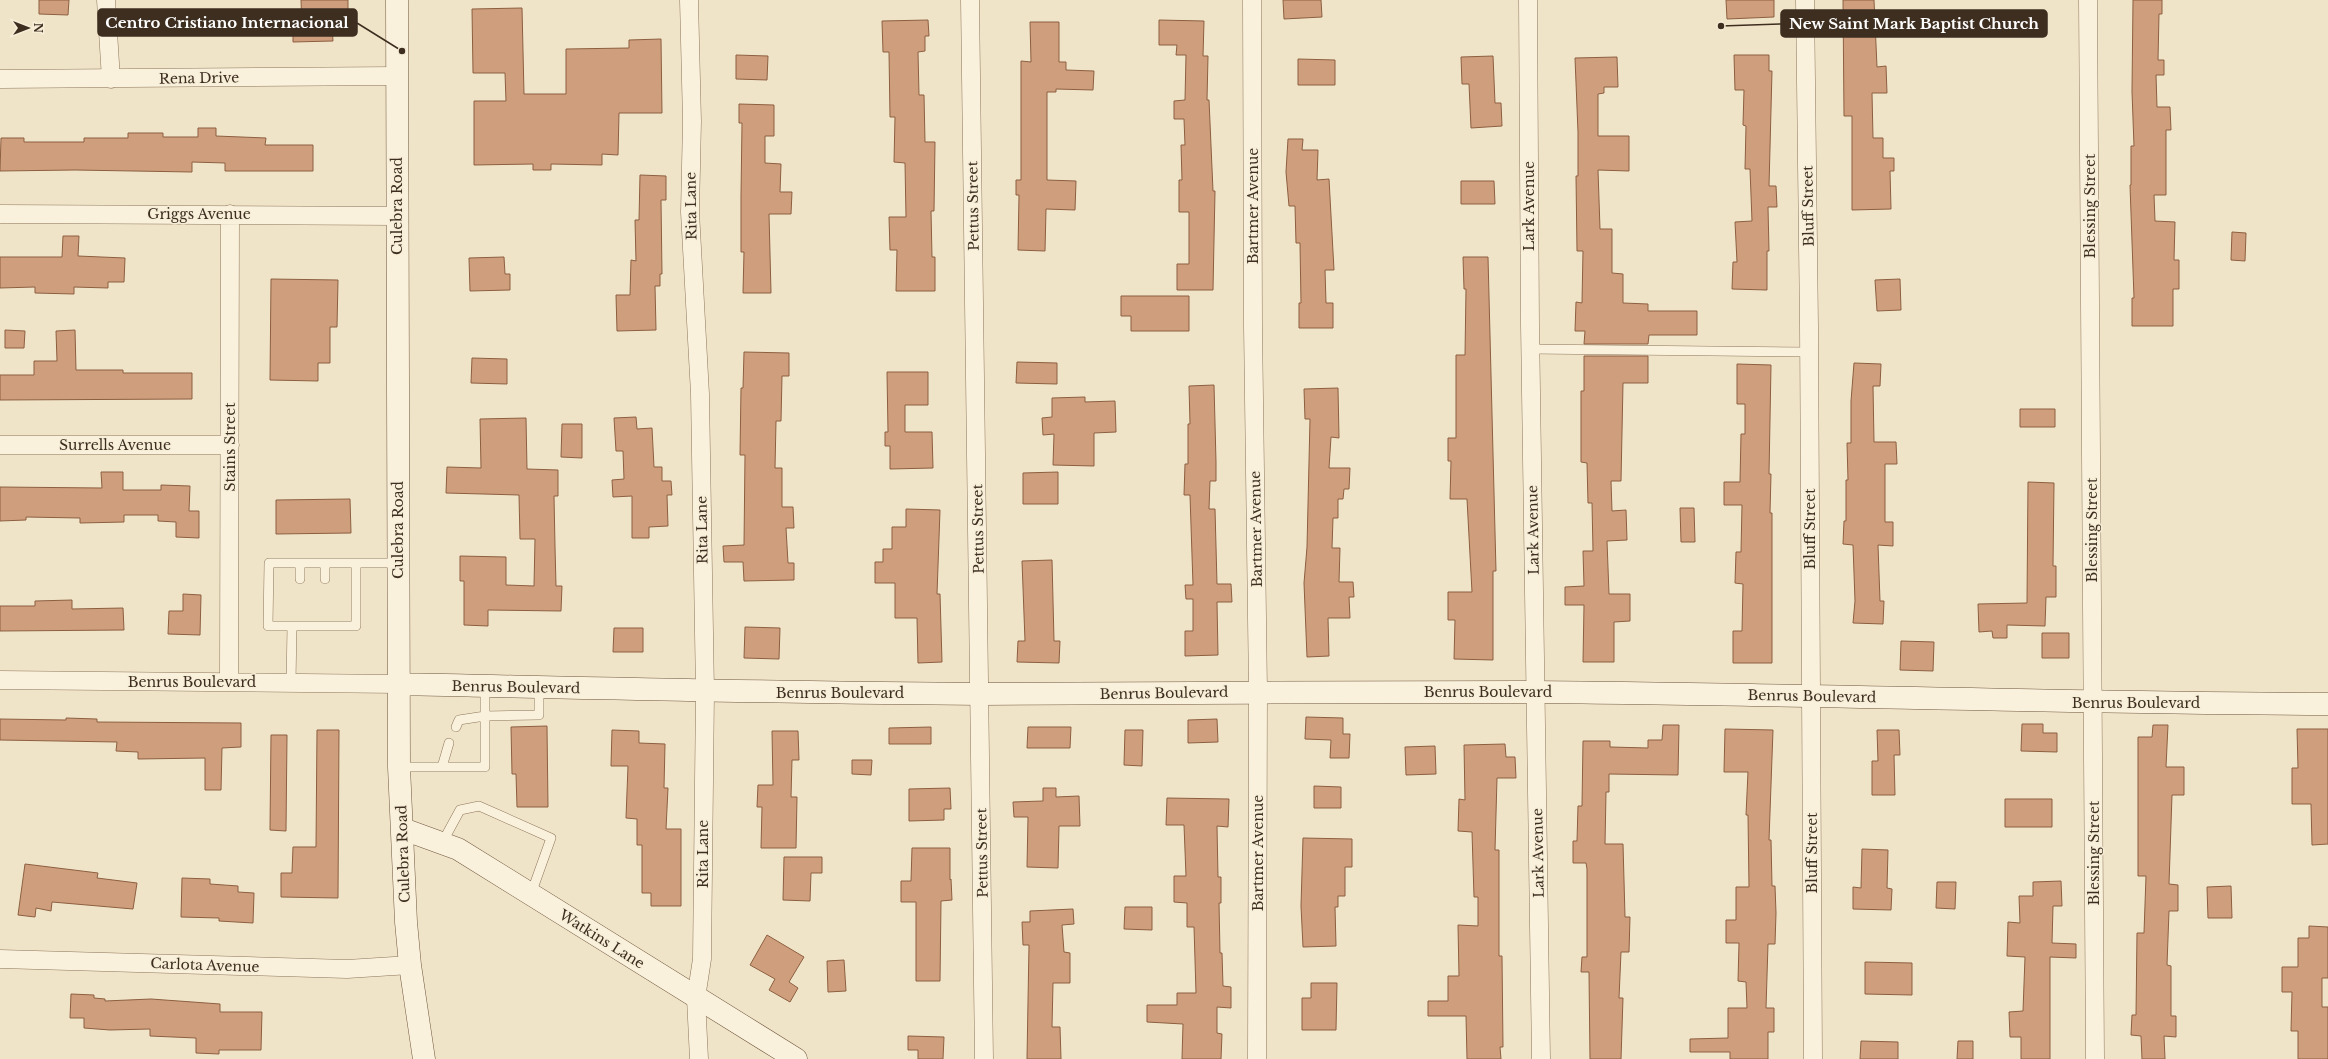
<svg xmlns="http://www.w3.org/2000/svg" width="2328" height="1059" font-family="'Libre Baskerville',serif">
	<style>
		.building { fill: #cf9f7d; stroke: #8d5f41 }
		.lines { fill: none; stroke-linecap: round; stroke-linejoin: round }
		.lane-casing { stroke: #8d765c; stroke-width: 10 }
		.street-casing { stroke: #8d765c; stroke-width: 19 }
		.secondary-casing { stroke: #6f573f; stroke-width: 23 }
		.lane { stroke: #faf1dc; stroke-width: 9 }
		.street { stroke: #faf1dc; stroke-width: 18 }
		.secondary { stroke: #faf1dc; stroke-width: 22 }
		.labels { text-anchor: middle; stroke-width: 3; stroke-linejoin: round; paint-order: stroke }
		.street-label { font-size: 14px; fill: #3d2e20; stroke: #f7eed8 }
		.leader { fill: none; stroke: #3d2e20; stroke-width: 1.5 }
		.callout-dot { fill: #3d2e20; stroke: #f7eed8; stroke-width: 1.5 }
		.callout { fill: #3d2e20; stroke: #3d2e20; stroke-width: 1.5 }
		.callout-label { font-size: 15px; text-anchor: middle; font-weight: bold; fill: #fff }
	</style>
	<rect width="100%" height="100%" fill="#f0e4c8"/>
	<path class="building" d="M39,0H69L68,15L39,14Z
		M301,0H348V13H331L333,41L293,42V29L302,28Z
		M1283,0H1321L1322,17L1284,19Z
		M1726,0H1774V17L1727,19Z
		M1843,0H1874L1877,67L1886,66L1887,93H1872L1873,138H1883V158H1894V171H1890L1891,209L1852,210V116H1844Z
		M2133,0H2162V14H2159L2158,60H2164V75H2156L2157,107H2170L2171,130H2166V195H2154L2155,221L2175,222L2174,260H2179V289H2173V326H2132V298H2134L2130,185H2131V146H2134L2132,92Z
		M522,8L524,94H566V49L629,48V40L661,39L662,113H619L618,155L602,154V165L551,164V170H533V164L474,165V101H506L505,73H473L472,9Z
		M928,20L929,36H925V51L918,52L919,95H924L925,142H935L934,211H931L932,257H935V291H896L897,250H890L889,217H906L905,163L894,162L895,117H890L889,52H883L882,21Z
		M1159,20L1204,21L1203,56H1208L1207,100H1209L1213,191H1215L1213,290H1177V264H1189V212H1179V180H1182L1181,145H1185L1184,119H1174V101L1185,100L1186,55H1176L1177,45H1159Z
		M1030,22H1059V62H1066V70L1094,71L1093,90L1056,89V92H1047V180L1076,181L1075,210L1046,209L1045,251L1018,250L1019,195H1016V180H1021V61L1031,62Z
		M736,55L768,56L767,80L736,79Z
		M1734,55H1769V71H1772L1769,186H1776L1777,207H1768L1769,251H1767V290L1732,289L1733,262H1737L1735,222L1752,221L1750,169H1745L1746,126L1743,125L1744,90H1735Z
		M1493,56L1495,103H1501L1502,126L1471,128L1469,84H1462L1461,57Z
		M1617,57L1618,87H1604V93L1598,94V136H1629V171L1598,170L1600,229H1612V273L1623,274V303L1648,304V311H1697V335H1649L1648,344H1584L1585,331H1575L1576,302L1582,303L1583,251H1577L1576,176H1578V132L1575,58Z
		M1298,59L1335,60V85H1298Z
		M739,104L774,105V136H765V163L781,164L780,192H792L791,214H769L771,293H743L744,252H741V196L742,123H739Z
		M198,128H216V136L266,138L265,145H313V171H225V163L192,162V172L75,170L0,171L1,138H24V142H84V138H128V133H163V137H198Z
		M1288,139H1303L1302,150H1318L1317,180L1329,179L1334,270H1325L1326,303H1333V328H1299V303H1301L1300,243H1296L1295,206H1289L1286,172Z
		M640,175L666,176V200H661L662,274H660V286H655L656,330L617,331L616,295H630L631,260L636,261L635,220H639Z
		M1461,181H1494L1495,204H1461Z
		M2232,232L2246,233L2245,261L2231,260Z
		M63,236H79L78,256L125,258L124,282H108V288L74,287V294L35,293V287L0,288V257H62Z
		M504,257L505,274H510V290L470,291L469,258Z
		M1463,257H1488L1496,571H1493V660L1454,659L1455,620H1448V592H1472L1467,499H1450L1451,461H1448V438H1456V355H1465L1466,289H1464Z
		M271,279L338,280L337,327H330V363H318V381L270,380Z
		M1900,279L1901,310L1877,311L1875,280Z
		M1121,296H1189V331H1131V316H1121Z
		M5,330L25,331L24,348H5Z
		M75,330L76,370H123V373H192V399L0,400V375H34V361H57L56,331Z
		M744,352L789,353V376H782L781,421H776L775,468H782V507H793L794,528H786L788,563H794V580L744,581L743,562H724L723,546L744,545L745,455H740L741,388H743Z
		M1584,356H1648V383H1623L1621,481H1611L1612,511L1626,510L1627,540L1607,541L1609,594H1630V621L1614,622V662H1583L1584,605H1565V587L1584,586L1583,551H1593L1592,503H1588L1587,463L1581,462V391H1584Z
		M472,358L507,359V384L471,383Z
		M1017,362L1057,363V384L1016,383Z
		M1854,363L1881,364L1880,386H1873L1874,442H1896L1897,464H1885V522H1893V546L1878,545L1880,601H1884L1883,624L1853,623L1855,601L1853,545L1843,544L1844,521H1846V480H1848L1847,443H1851V401Z
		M1737,364L1771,365L1769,474H1771L1770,513H1772V663H1733V631H1742L1743,584L1735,583L1736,552H1741L1742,505H1724V482H1740L1741,434H1745V404H1737Z
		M887,372H928V405H905V432H932L933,468L890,469V446H885V432H888Z
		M1214,385L1216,462V481H1210L1209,509H1215L1217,584H1231L1232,602H1217L1218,655L1185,656V631H1193V599H1186L1185,585H1193L1190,495H1184L1185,464H1188V424H1190L1189,386Z
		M1338,388L1339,438L1331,437L1329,468H1350L1349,489H1344L1343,499H1338V518H1333L1332,548H1340L1339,582H1353L1354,597H1349L1350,618H1328L1329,656L1307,657L1304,583L1307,547L1310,419H1305L1304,389Z
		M1085,397V402L1115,401L1116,432L1094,433V466L1053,465L1054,434L1043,435L1042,418L1052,417V398Z
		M2020,409H2055V427H2020Z
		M636,417L637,429L652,428L654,467H662V481H671L672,495H667L668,526L649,527V538H632V496L613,497L612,480L624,479L623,451H616L614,418Z
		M526,418L527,469L558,470V496H554L555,547L556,586H562L561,611L488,610V626L464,625V581H460V556L506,557V585L534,586L535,539H520L519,495L446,493L447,467L481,468L480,419Z
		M562,424H582V458L561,457Z
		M101,472H123V490H161V485L190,486L189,511H199V538L176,537V522L158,521V515H124V522L80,523V518L26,517V520L0,521V487L102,488Z
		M1058,472V504H1023V473Z
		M2028,482L2054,483L2053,566H2056V597H2046L2045,626L2007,625V638H1993L1992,631L1979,632L1978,604L2027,603Z
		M350,499L351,533L276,534V500Z
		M1680,508H1694L1695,542H1681Z
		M906,509L940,510L937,594H940L942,662L918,663L917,618H895V583H875V562H883V549H892V527H906Z
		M1052,560L1054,641H1060L1059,663L1017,662L1018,641H1025L1022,561Z
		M183,594L201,595L200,635L168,634L169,611H183Z
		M72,600V609L123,608L124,630L0,631V606H35V601Z
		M745,627L780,628L779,659L744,658Z
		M614,628H643V652H613Z
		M2042,633H2069V658H2042Z
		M1901,641L1934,642L1933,671L1900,670Z
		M1306,717L1343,718V734H1350L1349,758H1330L1331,740L1305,739Z
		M66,718L97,719V722L241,723V747L222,748L221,790H205V758L138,759V752L116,751L117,742L0,740V719L66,720Z
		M1217,719L1218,742L1188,743V720Z
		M2022,724H2043V733H2057V752L2021,751Z
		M1663,725H1679L1678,775L1609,774V792H1606L1605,844H1623L1625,917H1630L1629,952H1621L1619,998H1623L1621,1059H1590L1589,972H1581L1582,957H1587V869L1586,863H1573V841H1577L1578,806H1582L1583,741H1610V747L1648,748V740H1662Z
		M2153,725H2168L2166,767H2184V795H2172L2169,884L2178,885V911H2169L2167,965L2171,966V1016H2176V1037L2164,1036L2165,1059H2142L2141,1036L2131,1035L2132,1015H2136L2137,933H2144L2146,876H2138V737H2152Z
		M547,726L548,807H517L516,774H512L511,727Z
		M931,727V744H889V728Z
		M1028,727H1071L1070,748H1027Z
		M1725,729L1773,730L1769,840H1771L1772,886H1775L1776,913L1775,944H1768L1766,1008H1774V1032H1768V1059H1730V1052H1690V1039L1728,1038V1008H1747L1746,982L1738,981L1739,943H1726V920H1736V887H1749L1748,815H1746L1748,772H1724Z
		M2297,729H2328V844L2312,845L2311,804H2292V768H2298Z
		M317,730H339L338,898L281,897V873H292L293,847H316Z
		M612,730L639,731V743L665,744L664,788H668L666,829H681V906H651V893H642V845H637V819L626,818L628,766H611Z
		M1125,730H1143L1142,766L1124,765Z
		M1877,730H1899L1900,755H1894L1895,795H1872V761H1878Z
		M772,731H798L799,760H792L791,797H797L796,848H761L762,807H757L758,785H773Z
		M271,735H287L286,831L270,830Z
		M1505,744L1506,757H1515L1516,778H1497L1495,850H1499V956H1502L1503,1047H1500L1501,1059H1467L1466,1016H1428V1001H1448V976H1459L1458,925L1478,926V897H1474L1472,832L1458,831L1459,799L1465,800L1464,745Z
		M1435,746L1436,774L1406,775L1405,747Z
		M852,760H872L871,775L852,774Z
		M1314,786L1341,787V808H1314Z
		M950,788L951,809H944V820L909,821V789Z
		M1043,788H1056V797L1079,796L1080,826H1059L1058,868L1027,867L1028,817H1014L1013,802L1043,801Z
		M1167,798L1229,799L1228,827L1217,826L1218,877H1221V903H1219L1220,953H1222L1223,986L1231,987V1008L1217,1007V1033L1222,1034L1221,1059H1182L1183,1024L1147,1022V1005H1177V993H1196L1194,927H1187V903L1174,902V876H1186L1184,825H1166Z
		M2005,799H2052V827H2005Z
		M1303,838L1352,839V867H1345V896H1338V907H1335L1336,946L1303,947L1301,906Z
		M912,848H950V880L951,879L952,900L941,901L940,981H916V902H901V881H911Z
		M1862,849L1888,850L1887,888L1892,889L1891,910L1853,909V887L1861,888Z
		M784,857H822V873H811L810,901L783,900Z
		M25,864L98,873L97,878L137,883L133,909L52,902L51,911L36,908L35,917L18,915Z
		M182,878L210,879V884L238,886V892L254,893L253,923L219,921V918L181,917Z
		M2061,881L2062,906H2053L2052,943L2076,944V958L2050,957V1059H2021V1037H2010L2009,1012L2023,1011L2025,957L2007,956L2008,922L2020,923L2019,896H2033V882Z
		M1937,882H1956L1955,909L1936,908Z
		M2231,886L2232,918H2208L2207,887Z
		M1125,907H1152V930L1124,929Z
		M1073,909L1074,924L1062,925L1064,952L1070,953V983H1053L1052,1027H1060L1061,1059H1027L1029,945H1023L1022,922H1030V911Z
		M2309,926L2328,927V978H2322V1007H2328V1059H2298V1031H2291L2292,992H2282V967H2298V938H2309Z
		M767,935L804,957L789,982L798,988L790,1002L769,990L775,979L750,965Z
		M844,960L846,991L828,992L827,961Z
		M1865,962L1912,963V995L1865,994Z
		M1311,983H1337L1336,1030H1302V998H1311Z
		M71,994L94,995V998L105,999V1001L151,999L220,1004V1012H262L261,1050H219V1054L196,1053V1038L150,1036V1029L110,1030L84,1028V1018H70Z
		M908,1036L944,1037L943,1059H918V1050H908Z
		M1861,1041L1898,1042V1059H1860Z
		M1958,1041H1973V1059H1957Z"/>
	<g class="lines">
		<g class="lane-casing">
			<path id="lane" d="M1530,349L1809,352
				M300,564V579
				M325,564V579
				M356,564V626H268L269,563H398
				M291,683L292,626
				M456,727L459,720L485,716L539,715V687
				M399,767H485V686
				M442,767L449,743
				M442,843L460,810L479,806L551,838L531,894"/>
		</g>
		<g class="street-casing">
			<path id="street" d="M106,0L111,79
				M689,0L692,121L690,212L700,394L705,692L702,959L696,998L699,1059
				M970,0L984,1059
				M1252,0L1253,326L1258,691L1257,1059
				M1528,0L1530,325L1541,1059
				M1805,0L1809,326L1813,1059
				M2088,0L2095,1059
				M0,79L397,76
				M0,214L397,216
				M0,445H230
				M0,680L398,684
				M229,681L230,214
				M0,959L347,969L410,965"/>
		</g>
		<g class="secondary-casing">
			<path id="secondary" d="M397,0L399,767L406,922L410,965L424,1059
				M398,684C592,688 786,693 980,694C1164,694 1349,691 1533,692C1798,694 2063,703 2328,704
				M403,829L458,849L796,1059"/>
		</g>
		<use href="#lane" class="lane"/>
		<use href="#street" class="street"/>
		<use href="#secondary" class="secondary"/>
	</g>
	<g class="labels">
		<g class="street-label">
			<text transform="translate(199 78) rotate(-1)" y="5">Rena Drive</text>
			<text transform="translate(397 206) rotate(-90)" y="5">Culebra Road</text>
			<text transform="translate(691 206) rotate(-91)" y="5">Rita Lane</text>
			<text transform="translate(973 206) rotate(-91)" y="5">Pettus Street</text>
			<text transform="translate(1253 206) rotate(-90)" y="5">Bartmer Avenue</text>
			<text transform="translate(1529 206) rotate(-90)" y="5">Lark Avenue</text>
			<text transform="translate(1808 206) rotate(-91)" y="5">Bluff Street</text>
			<text transform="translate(2090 206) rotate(-90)" y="5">Blessing Street</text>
			<text x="199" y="219">Griggs Avenue</text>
			<text x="115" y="450">Surrells Avenue</text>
			<text transform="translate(230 447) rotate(-90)" y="5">Stains Street</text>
			<text transform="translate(978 529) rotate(-91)" y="5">Pettus Street</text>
			<text transform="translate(1256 529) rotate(-91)" y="5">Bartmer Avenue</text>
			<text transform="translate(1810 529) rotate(-90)" y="5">Bluff Street</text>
			<text transform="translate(398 530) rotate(-90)" y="5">Culebra Road</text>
			<text transform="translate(702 530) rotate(-91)" y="5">Rita Lane</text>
			<text transform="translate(1533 530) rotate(-91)" y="5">Lark Avenue</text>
			<text transform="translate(2092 530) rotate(-90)" y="5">Blessing Street</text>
			<text x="192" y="687">Benrus Boulevard</text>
			<text transform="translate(516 687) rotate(1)" y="5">Benrus Boulevard</text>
			<text x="1488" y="697">Benrus Boulevard</text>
			<text x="840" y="698">Benrus Boulevard</text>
			<text transform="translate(1164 693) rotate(-1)" y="5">Benrus Boulevard</text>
			<text transform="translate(1812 696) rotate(1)" y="5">Benrus Boulevard</text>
			<text x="2136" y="708">Benrus Boulevard</text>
			<text transform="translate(982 853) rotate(-91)" y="5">Pettus Street</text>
			<text transform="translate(1258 853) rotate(-90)" y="5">Bartmer Avenue</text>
			<text transform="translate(1538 853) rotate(-91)" y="5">Lark Avenue</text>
			<text transform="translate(1812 853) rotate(-90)" y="5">Bluff Street</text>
			<text transform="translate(2094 853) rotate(-90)" y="5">Blessing Street</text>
			<text transform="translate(403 854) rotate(-92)" y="5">Culebra Road</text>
			<text transform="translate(703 854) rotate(-90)" y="5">Rita Lane</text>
			<text transform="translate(602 939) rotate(32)" y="5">Watkins Lane</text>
			<text transform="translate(205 965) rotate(2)" y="5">Carlota Avenue</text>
		</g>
	</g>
	<path class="leader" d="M402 51L357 23M1721 26L1781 24"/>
	<g class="callout-dot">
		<circle cx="402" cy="51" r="4"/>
		<circle cx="1721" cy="26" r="4"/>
	</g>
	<g class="callout">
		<rect x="98" y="9" width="259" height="27" rx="4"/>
		<rect x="1781" y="10" width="266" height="27" rx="4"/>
	</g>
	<g class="callout-label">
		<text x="227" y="28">Centro Cristiano Internacional</text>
		<text x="1914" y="29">New Saint Mark Baptist Church</text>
	</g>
	<g transform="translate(28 28) rotate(90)" stroke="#f7eed8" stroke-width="3" paint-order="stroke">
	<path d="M0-3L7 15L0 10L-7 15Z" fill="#3d2e20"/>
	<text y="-6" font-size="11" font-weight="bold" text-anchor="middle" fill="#3d2e20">N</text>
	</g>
</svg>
